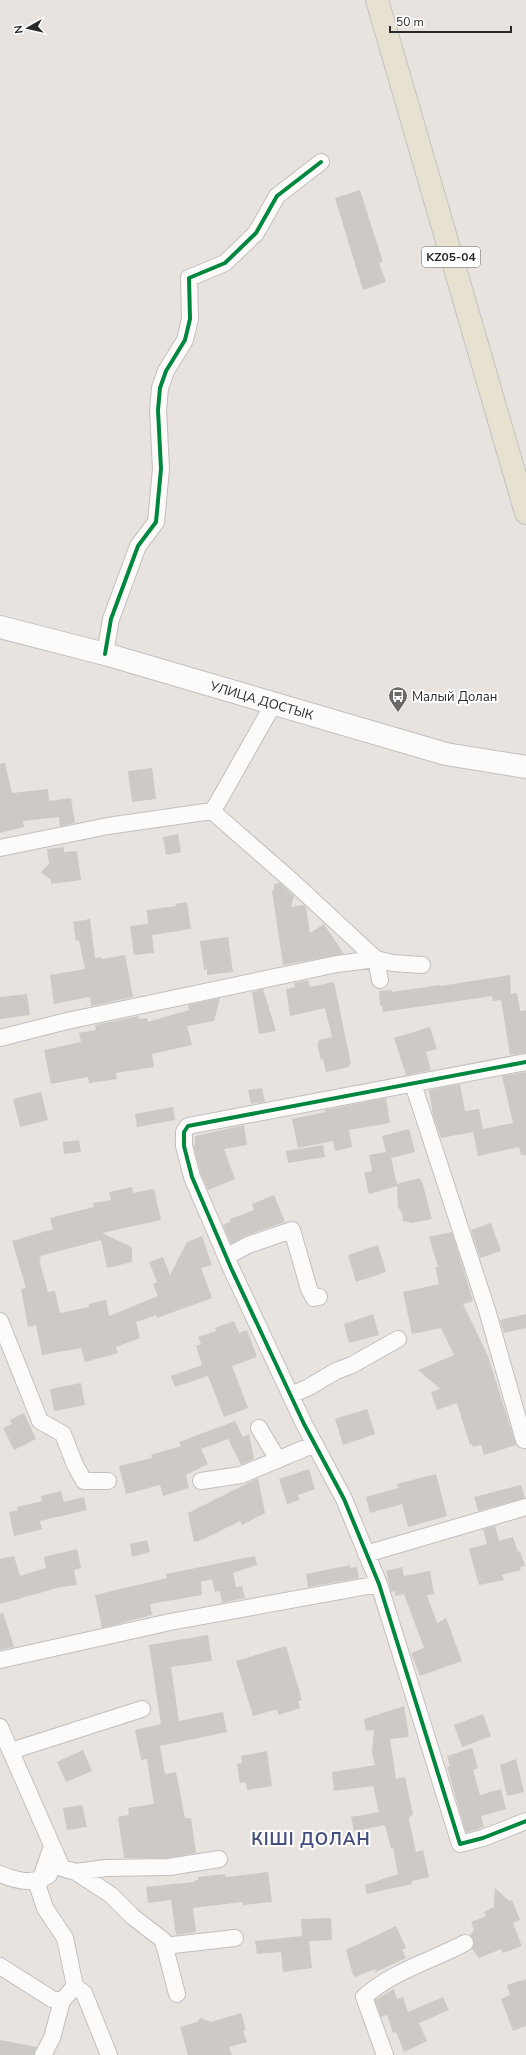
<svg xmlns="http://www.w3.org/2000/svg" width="526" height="2055" font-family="'Nunito Sans',sans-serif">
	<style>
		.building { fill: #cdc9c5 }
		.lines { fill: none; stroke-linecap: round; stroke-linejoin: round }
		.minor-casing { stroke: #c1bfc0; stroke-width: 18 }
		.secondary-casing { stroke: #c1bfc0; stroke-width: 24 }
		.primary-casing { stroke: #c4c2c0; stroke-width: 24 }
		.minor { stroke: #fcfbfa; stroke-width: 16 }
		.secondary { stroke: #fcfbfa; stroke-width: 22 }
		.primary { stroke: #e7e1d1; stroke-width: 22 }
		.cycleway-casing { stroke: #fff; stroke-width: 6 }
		.cycleway { stroke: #00873e; stroke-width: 4 }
		.labels { text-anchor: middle; stroke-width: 4; stroke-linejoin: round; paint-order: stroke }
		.shield { fill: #fff; stroke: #696969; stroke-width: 1 }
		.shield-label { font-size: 12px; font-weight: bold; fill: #292929 }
		.poi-label { font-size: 13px; fill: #292929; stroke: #fff; text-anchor: start }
		.street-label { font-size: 13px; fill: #292929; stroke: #fff }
		.district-label { font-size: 17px; font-weight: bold; letter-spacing: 1px; fill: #45507d; stroke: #fff }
	</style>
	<rect width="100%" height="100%" fill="#e8e3de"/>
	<path class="building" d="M360,190L383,262L379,263L386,282L363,290L335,198Z
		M5,763L12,793L48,789L49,801L71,798L75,823L60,826L59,817L23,821L24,827L0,833V764Z
		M152,768L156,799L132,802L128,771Z
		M178,834L181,852L166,855L163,837Z
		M64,847V852L77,851L81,880L51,884V880L41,872L49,864L47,849Z
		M280,883L294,896L291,907L304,905L306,907L310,933L324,924L344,954L283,965L272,891L274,890V884Z
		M187,902L191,929L152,935L154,953L134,955L130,926L148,924L147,910L176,906L175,904Z
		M90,919L95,958L101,957L102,959L125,955L133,997L91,1006L90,997L54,1004L50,975L85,969L79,940L76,941L73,922Z
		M228,937L233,972L207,975V969L204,970L200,941Z
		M510,975L511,994L517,993L520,1011L526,1010V1053L510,1055L501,1000L493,1001L492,996L383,1012L382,1005L380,1006L379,991L392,990V992L440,985V986Z
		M308,980L310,987L334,982L351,1064L349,1065V1067L326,1072L323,1059L321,1060L317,1043H319L318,1040L332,1037L325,1008L290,1016L286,989L295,987L294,983Z
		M263,989L276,1031L259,1034L252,992Z
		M27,994L30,1015L0,1019V997Z
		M220,998L214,1021L187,1026L192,1045L152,1054L154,1067L116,1073L117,1079L89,1083L88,1077L51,1084L44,1050L81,1042L79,1033L96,1030L95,1025L139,1016V1019L147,1018L148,1022L189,1010L188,1005Z
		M430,1027L437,1049L426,1052L431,1070L406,1075L394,1038Z
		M526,1072V1155H521L519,1147L478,1156L473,1132L441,1138L433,1115L429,1090L460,1084L465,1111L479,1109L483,1129L513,1123L502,1076Z
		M262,1088L265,1102L251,1104L248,1090Z
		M41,1092L48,1120L20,1127L13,1099Z
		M386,1098L390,1123L349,1130L352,1147L335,1151L333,1141L298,1148L292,1119L325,1112L324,1110Z
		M173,1107L175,1120L137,1127L135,1114Z
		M244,1125L247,1145L224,1149L235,1179L208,1190L201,1174L194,1148L195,1136Z
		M409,1129L415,1152L391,1158L397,1184L420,1178L423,1185L432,1219L412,1223L403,1221L402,1213L398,1207L397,1186L369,1194L364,1173L372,1171L369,1155L386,1152L382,1136Z
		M79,1140L81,1152L64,1154L63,1142Z
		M323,1145L325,1157L288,1163L286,1151Z
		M132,1187L133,1193L154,1189L161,1220L102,1233L132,1247V1262L107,1268L101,1240L40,1256L41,1260H39L48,1292L55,1291L60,1313L89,1307V1304L106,1300L109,1316L158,1296L153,1284L157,1282L149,1262L163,1257L170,1275L187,1242L202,1236L212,1265L201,1268L212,1298L157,1318L156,1315L136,1322L140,1338L116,1347L118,1353L85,1362L81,1348L42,1355L36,1325L28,1327L21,1289L26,1288L12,1241L53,1229L50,1218L94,1207L93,1203L111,1200L109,1192Z
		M274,1195L285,1222L245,1236L231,1244L223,1225L231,1221L230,1219L254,1210L252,1204Z
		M491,1223L501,1251L480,1258L471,1230Z
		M452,1232L473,1301L463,1304L488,1356L516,1445L484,1455L481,1445L473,1447L472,1444L470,1445L457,1403L437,1410L431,1392L440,1389L418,1370L454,1355L441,1328L412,1334L403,1292L439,1284L435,1267H438L429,1237Z
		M378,1245L386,1272L356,1282L348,1255Z
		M373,1314L379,1335L349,1343L344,1324Z
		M526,1314V1328L504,1333L500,1320Z
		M234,1321L239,1333L247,1330L257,1357L232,1366L248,1408L224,1417L208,1376L175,1387L171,1376L202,1365L196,1346L201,1344L198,1337L216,1331L215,1328Z
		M81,1383L85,1405L54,1411L50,1389Z
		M367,1409L375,1434L343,1445L335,1419Z
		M24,1413L36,1439L14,1450L3,1428L12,1424L10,1420Z
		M235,1421L243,1437L249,1434L254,1459L241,1465L228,1439L201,1449L208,1464L186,1475L189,1488L163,1496L160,1485L126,1494L119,1466L152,1458L151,1455L181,1446L179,1442Z
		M309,1469L315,1489L298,1495L300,1500L287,1504L279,1479Z
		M436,1474L447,1516L408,1527L402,1504L370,1513L366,1497L398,1488L397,1484Z
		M258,1478L265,1513L242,1525L240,1521L202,1540L194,1542L188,1513Z
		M521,1485L525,1498L478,1511L474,1497Z
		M61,1491L64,1502L84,1497L87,1510L40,1521L42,1529L14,1536L9,1512L18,1510L17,1507L42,1501L41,1496Z
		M495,1526L499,1541L513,1537L518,1552L520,1551L525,1566L520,1567L521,1570L502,1575L504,1580L479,1585L469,1549L487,1544L483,1529Z
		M147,1540L150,1552L132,1557L130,1544Z
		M77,1549L81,1568L74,1570L77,1585L61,1587L0,1604V1559L14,1556L20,1576L46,1568L44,1557Z
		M255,1556L257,1565L233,1573L236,1587L242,1586L245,1598L222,1603L220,1591L215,1592L212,1579L201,1582L202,1595L150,1604L152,1615L102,1628L95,1595L167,1578L166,1574Z
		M350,1565V1568L357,1567L359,1578L308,1587L306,1574Z
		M402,1567L404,1576L430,1571L434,1594L427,1595L437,1623L446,1618L462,1661L420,1676L411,1653L424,1648L404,1594L395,1596V1591L391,1592L386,1571Z
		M3,1613L14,1647L0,1650V1614Z
		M208,1635L212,1661L171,1667L179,1721L223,1712L227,1732L160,1746L165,1774L176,1772L185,1818H191L196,1853L168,1858H124L118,1817L129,1815L128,1808L154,1804L147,1759L141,1760L135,1730L161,1724L149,1645Z
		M286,1646L302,1700L298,1701L300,1708L279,1715L277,1710H274L253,1716L236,1661Z
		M404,1706L409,1737L390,1739L396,1779L405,1777L413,1815L410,1816L409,1820L416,1852L423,1850L429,1877L412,1881V1884L367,1894L365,1885L398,1874L393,1848H391L385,1825L354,1831L351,1817L379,1812L373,1786L334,1791L332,1772L375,1765L372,1752L374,1730L366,1731L364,1719Z
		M483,1714L491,1736L462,1747L454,1725Z
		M472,1748L478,1768L473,1770L480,1795L501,1789L506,1809L481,1816L484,1827L466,1833L447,1767L450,1766L447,1756Z
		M83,1750L92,1771L66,1782L57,1762Z
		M267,1751L272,1786L247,1790L246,1782L240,1783L237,1764L242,1763L241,1756Z
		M516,1759L524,1792L507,1796L500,1765Z
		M82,1805L87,1827L67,1830L63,1808Z
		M268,1872L272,1902L243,1905L242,1902L193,1908L196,1932L176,1935L171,1900L148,1903L146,1887L194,1882V1881L198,1880V1877L225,1874L226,1877Z
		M495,1888L509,1901L512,1900L520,1920L513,1923L522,1946L503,1953L501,1949L479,1958L472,1949L474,1943L470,1935L474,1930L471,1922L486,1916L484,1912L494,1907Z
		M331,1918L332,1940L309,1941L312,1968L283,1972L281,1952L257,1954L255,1941L302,1936L301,1919Z
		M396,1926L406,1948L402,1950L406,1958L376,1972L375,1969L355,1977L353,1975L346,1950Z
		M526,1979V2026L513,2031L501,1999L510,1995L507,1985Z
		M394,1989L397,1999L403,1997L408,2012L443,1997L449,2010L419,2023L427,2041L404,2052L396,2032L393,2033L387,2015L381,2017L375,2000Z
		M241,2013L246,2030L243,2031L247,2042L229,2047L232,2055H188L180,2027L197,2022L200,2018L211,2022Z
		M0,2040L37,2047L34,2055H0Z"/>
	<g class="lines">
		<g class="minor-casing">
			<path id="minor" d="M105,654L111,619L138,546L156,522L161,469L158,410L160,388L166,371L185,340L190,319L189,278L225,263L256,233L277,196L321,162
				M212,811L218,802L274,703
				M0,848L108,826L212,811L293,882L376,959L393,963L422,965
				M0,1038L67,1021L337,964L376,959L380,980
				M526,1062L188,1126L184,1132V1146L192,1177L231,1268L304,1424L344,1499L379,1584L460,1844L483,1838L526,1821
				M413,1084L487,1310L524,1440
				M226,1257L248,1245L292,1230L309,1289L314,1298L319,1297
				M0,1321L40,1421L63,1434L75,1465L84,1481H108
				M291,1395L309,1387L336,1371L352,1365L398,1339
				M259,1428L278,1460
				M201,1481L241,1475L315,1444
				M366,1554L526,1507
				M0,1660L170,1622L379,1584
				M0,1727L62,1868L76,1872L111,1895L133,1917L163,1940L177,1994
				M11,1751L142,1709
				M76,1872L106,1868L169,1867L219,1859
				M0,1874C17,1881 32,1885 49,1875
				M164,1946L235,1938
				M0,1966L52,1999L62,2001
				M75,1986L84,1993L109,2055
				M43,2055L52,2038L62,2001L75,1986L65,1938L45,1908L38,1887L52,1846
				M385,2055L364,1997C393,1971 431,1961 465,1943"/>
		</g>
		<g class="secondary-casing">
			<g id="secondary">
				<path id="s1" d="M0,627L105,654L446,754L526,767"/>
			</g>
		</g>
		<g class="primary-casing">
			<path id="primary" d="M377,0L526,513"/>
		</g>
		<use href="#minor" class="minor"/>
		<use href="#secondary" class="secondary"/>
		<use href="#primary" class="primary"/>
		<g class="cycleway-casing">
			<path id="cycleway" d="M105,654L111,619L138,546L156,522L161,469L158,410L160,388L166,371L185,340L190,319L189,278L225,263L256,233L277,196L321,162
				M526,1062L188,1126L184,1132V1146L192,1177L231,1268L304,1424L344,1499L379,1584L460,1844L483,1838L526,1821"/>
		</g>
		<use href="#cycleway" class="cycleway"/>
	</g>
	<defs>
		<g id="bus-pin" transform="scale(1)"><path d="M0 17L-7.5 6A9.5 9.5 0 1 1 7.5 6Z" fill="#6c6a68" stroke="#fff"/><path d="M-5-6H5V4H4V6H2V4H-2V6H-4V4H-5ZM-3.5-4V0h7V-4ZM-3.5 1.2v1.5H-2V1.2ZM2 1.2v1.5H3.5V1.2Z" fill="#fff"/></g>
	</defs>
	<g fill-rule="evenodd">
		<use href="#bus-pin" x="398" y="696"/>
	</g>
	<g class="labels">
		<rect class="shield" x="422" y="247" width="58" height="20" rx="3"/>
		<g class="shield-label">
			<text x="451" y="261">KZ05-04</text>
		</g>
		<g class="poi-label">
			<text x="412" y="701">Малый Долан</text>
		</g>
		<g class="street-label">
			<text dy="5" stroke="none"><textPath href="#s1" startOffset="272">УЛИЦА ДОСТЫК</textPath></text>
		</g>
		<g class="district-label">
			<text x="311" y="1845">КІШІ ДОЛАН</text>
		</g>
	</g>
	<g transform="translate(28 28) rotate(262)" stroke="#ffffff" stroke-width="3" paint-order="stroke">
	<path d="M0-3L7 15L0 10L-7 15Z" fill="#292929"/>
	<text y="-6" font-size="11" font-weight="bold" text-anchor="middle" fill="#292929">N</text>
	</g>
	<path d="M390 26v6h121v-6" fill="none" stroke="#292929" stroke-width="2"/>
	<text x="396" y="26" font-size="12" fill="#292929" stroke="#ffffff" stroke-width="3" paint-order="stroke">50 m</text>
</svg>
